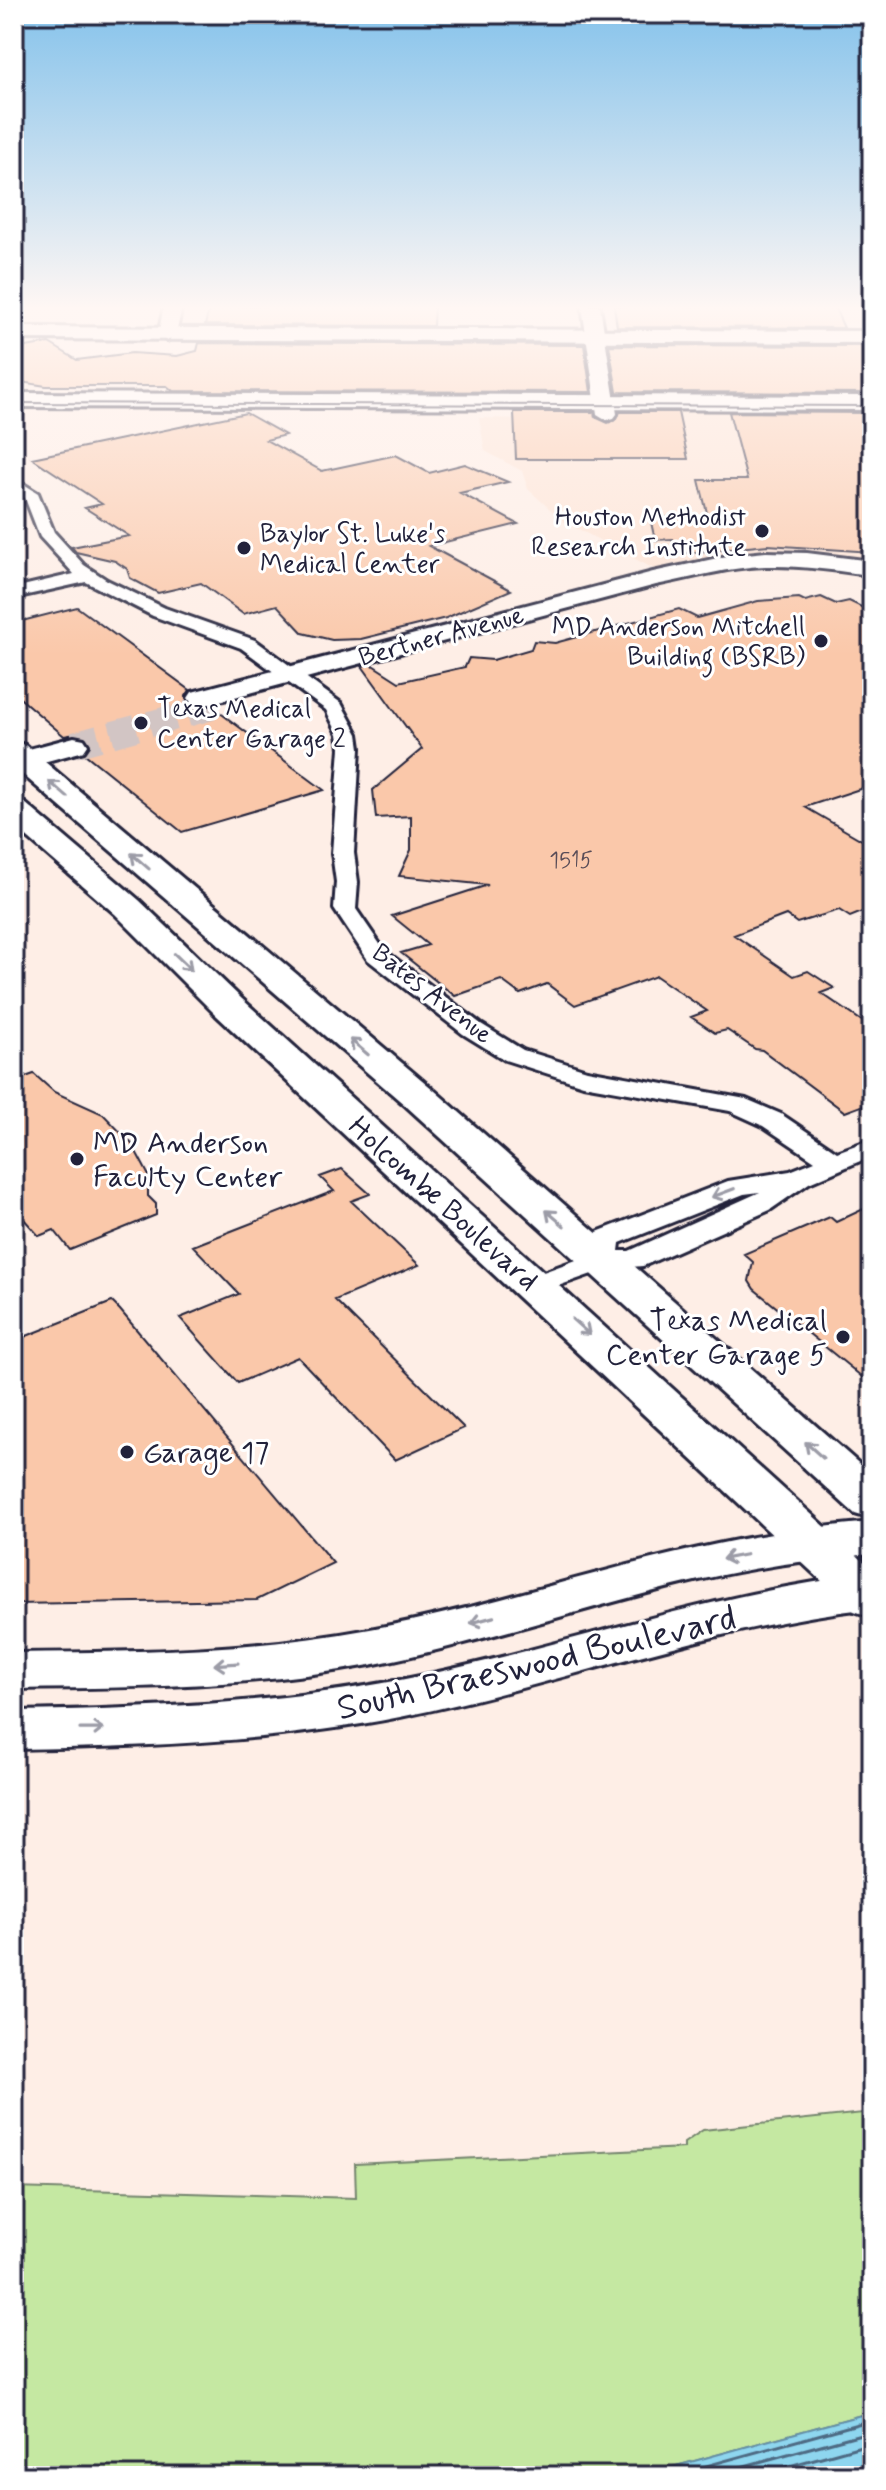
<svg xmlns="http://www.w3.org/2000/svg" width="886" height="2490" font-family="Mynerve,sans-serif">
	<style>
		.built { fill: #fde3d4 }
		.green { fill: #c5e8a2; stroke: #74856e; stroke-width: 2 }
		.water { fill: #8ed6ef; stroke: #638ea7; stroke-width: 2 }
		.lines { fill: none; stroke-linecap: round; stroke-linejoin: round }
		.shore { stroke: #4d6a83; stroke-width: 3 }
		.building { fill: #fac8aa; stroke: #22223b; stroke-width: 2 }
		.secondary-tunnel { stroke: #d2c5c4; stroke-width: 26; stroke-dasharray: 26 13; stroke-linecap: butt }
		.street-casing { stroke: #22223b; stroke-width: 6 }
		.secondary-casing { stroke: #22223b; stroke-width: 6 }
		.primary-casing { stroke: #22223b; stroke-width: 6 }
		.street { fill: #fff; fill-rule: evenodd }
		.secondary { fill: #fff; fill-rule: evenodd }
		.primary { fill: #fff; fill-rule: evenodd }
		.tram { stroke: #22223b; stroke-width: 2 }
		.oneway { stroke: #9c9ca7 }
		.poi-dot { fill: #22223b; stroke: #fff; stroke-width: 3 }
		.labels { text-anchor: middle; stroke-width: 6; stroke-linejoin: round; paint-order: stroke }
		.far-number-label { font-size: 22px; fill: #584c57 }
		.far-poi-label { font-size: 26px; fill: #22223b; stroke: #fff; text-anchor: end }
		.far-street-label { font-size: 26px; fill: #22223b; stroke: #fff }
		.poi-label { font-size: 30px; fill: #22223b; stroke: #fff; text-anchor: start }
		.street-label { font-size: 30px; fill: #22223b; stroke: #fff }
		.near-street-label { font-size: 36px; fill: #22223b; stroke: #fff }
	</style>
	<rect width="100%" height="100%" fill="#feeee6"/>
	<filter id="ink" filterUnits="userSpaceOnUse"><feTurbulence type="fractalNoise" baseFrequency=".0125" numOctaves="2"/><feDisplacementMap in="SourceGraphic" scale="16" xChannelSelector="R" yChannelSelector="G"/><feConvolveMatrix kernelMatrix="1 2 1 2 8 2 1 2 1" color-interpolation-filters="sRGB"/></filter>
	<g filter="url(#ink)">
		<path class="built" d="M609,306H872V323L612,322Z
			M615,342L872,343V562L747,555L699,561L658,571L563,521L528,489L522,471L485,451L479,418L626,421Z"/>
		<path class="green" d="M872,2112V2412L640,2476H14V2188L356,2198L355,2164L684,2148V2143L703,2130Z"/>
		<path class="water" d="M872,2412V2476H640Z"/>
		<g class="lines">
			<path class="shore" d="M670,2476L872,2420
				M708,2476L872,2431
				M753,2476L872,2443"/>
		</g>
		<path class="building" d="M210,306H434L433,326L205,325Z
			M614,306H834L844,328L617,327Z
			M49,343L77,360L132,353L177,356L197,351L199,343L584,345L591,392L173,391L167,386H46L14,381V349Z
			M609,345L872,346V393L617,392Z
			M514,412H594L595,417L608,423L616,420L620,412H678L688,459H516Z
			M729,412L872,413V552L768,545L677,554L673,539L655,540L650,518L708,517L699,480H747Z
			M246,413L285,435L266,440L322,471L396,455L429,473L465,464L508,482L460,493L518,524L429,546L511,590L446,618L361,639L332,640L303,633L277,605L243,614L201,583L158,593L130,578L127,569L115,561L76,552L72,547L129,536L85,508L102,504L32,458Z
			M821,597L836,604L849,601L872,612V785L805,807L872,846V908L850,917L839,910L797,923L786,915L734,935L794,976L808,971L834,988L821,993L872,1028V1102L845,1112L762,1050L755,1049L727,1030L715,1033L691,1017L707,1011L656,976L575,1005L547,984L520,994L501,980L455,996L401,953L428,945L392,916L488,885L399,876L411,850V816L376,818L373,790L422,749L362,666L371,664L399,682L465,667L469,658L493,660L531,649L534,641L555,643L679,609L697,618L758,601L799,598L805,601Z
			M77,607L190,690L186,696L190,706L200,709L211,706L324,790L182,832L85,754L90,747L86,737L75,734L64,736L14,693V623Z
			M34,1074L54,1092L103,1114L132,1144L148,1174V1196L156,1204V1215L70,1250L54,1230L39,1236L14,1208V1081Z
			M342,1169L370,1194L351,1201L419,1265L335,1300L464,1428L395,1460L298,1357L238,1383L180,1318L239,1294L193,1246L334,1191L320,1177Z
			M872,1205V1385L754,1289L749,1281L753,1262L744,1254L830,1217L836,1222Z
			M112,1302L120,1310L333,1563L257,1600L14,1604V1341Z"/>
		<g class="lines">
			<path class="secondary-tunnel" d="M74,745L212,707"/>
			<g class="street-casing">
				<path id="street" d="M14,478L38,493L54,532L84,565L107,580L165,608L255,640L341,703L358,734L360,748L354,853L358,882L356,909L384,950L481,1024L523,1050L587,1070L746,1099L781,1114L837,1152L872,1139V1156L809,1183L770,1210L643,1266L606,1269L544,1291L534,1294L524,1291L520,1285L524,1279L590,1255L597,1232L728,1181L790,1171L815,1161L763,1126L730,1111L583,1085L505,1060L463,1034L368,960L334,909L336,882L332,853L340,748L338,734L326,710L241,648L153,616L86,582L14,598V588L74,574L40,537L25,498L14,491ZM760,1192L629,1251H619L620,1243L744,1194Z"/>
			</g>
			<g class="secondary-casing">
				<path id="secondary" d="M164,306H182L176,335L167,341L158,335Z
					M582,306H600L617,414L614,418L607,420L597,414Z
					M766,552L807,553L872,561V575C837,571 802,565 766,566C729,567 692,578 656,585L201,706L192,704L188,698L192,692L653,572L727,556Z
					M74,737L84,739L88,745L84,751L14,770V753Z
					M872,1522V1554C813,1559 756,1567 699,1580C588,1606 481,1643 370,1665C253,1687 133,1688 14,1689V1653C133,1652 253,1651 370,1629C481,1609 588,1572 699,1548C756,1535 814,1527 872,1522Z
					M872,1574V1608C710,1626 559,1685 400,1717C273,1742 143,1747 14,1749V1711C143,1709 273,1704 400,1680C559,1649 710,1592 872,1574Z"/>
			</g>
			<g class="primary-casing">
				<path id="primary" d="M14,327L872,331V343L14,339Z
					M14,393L872,396V410L14,407Z
					M14,742L25,745L434,1090L872,1475V1519L855,1514L406,1106L14,767Z
					M14,800L25,803L139,900L242,999L872,1569V1617L854,1611L216,1015L115,914L14,826Z"/>
			</g>
			<use href="#street" class="street"/>
			<use href="#secondary" class="secondary"/>
			<use href="#primary" class="primary"/>
			<path class="tram" d="M14,403L872,406"/>
		</g>
		<defs><path id="oneway-shaft" d="M-6 0H5M1.5-3L5.5 0L1.5 3" fill="none" stroke-width="1.6" stroke-linecap="round" stroke-linejoin="round" transform="scale(2)"/></defs>
		<g class="oneway">
			<use href="#oneway-shaft" transform="translate(58 789) rotate(-139)"/>
			<use href="#oneway-shaft" transform="translate(140 861) rotate(-139)"/>
			<use href="#oneway-shaft" transform="translate(183 962) rotate(44)"/>
			<use href="#oneway-shaft" transform="translate(359 1047) rotate(-140)"/>
			<use href="#oneway-shaft" transform="translate(723 1193) rotate(159)"/>
			<use href="#oneway-shaft" transform="translate(555 1218) rotate(-139)"/>
			<use href="#oneway-shaft" transform="translate(581 1327) rotate(42)"/>
			<use href="#oneway-shaft" transform="translate(814 1450) rotate(-138)"/>
			<use href="#oneway-shaft" transform="translate(734 1557) rotate(169)"/>
			<use href="#oneway-shaft" transform="translate(482 1620) rotate(165)"/>
			<use href="#oneway-shaft" transform="translate(226 1664) rotate(176)"/>
			<use href="#oneway-shaft" transform="translate(92 1729) rotate(-1)"/>
		</g>
	</g>
	<linearGradient id="sky" x2="0" y2="1"><stop stop-color="#84c2eb"/><stop offset="0.47" stop-color="#fff7f4"/><stop offset="1" stop-color="#fff7f4" stop-opacity="0"/></linearGradient>
	<rect width="886" height="655" fill="url(#sky)"/>
	<g class="poi-dot">
		<circle cx="762" cy="531" r="8"/>
		<circle cx="244" cy="548" r="8"/>
		<circle cx="821" cy="641" r="8"/>
		<circle cx="141" cy="723" r="8"/>
		<circle cx="77" cy="1159" r="8"/>
		<circle cx="843" cy="1337" r="8"/>
		<circle cx="127" cy="1452" r="8"/>
	</g>
	<g class="labels">
		<g class="far-number-label">
			<text x="571" y="867">1515</text>
		</g>
		<g class="far-poi-label">
			<text x="746" y="525">Houston Methodist<tspan x="746" dy="30">Research Institute</tspan></text>
			<text x="260" y="542" text-anchor="start">Baylor St. Luke's<tspan x="260" dy="30">Medical Center</tspan></text>
			<text x="805" y="635">MD Anderson Mitchell<tspan x="805" dy="30">Building (BSRB)</tspan></text>
			<text x="157" y="717" text-anchor="start">Texas Medical<tspan x="157" dy="30">Center Garage 2</tspan></text>
		</g>
		<g class="far-street-label">
			<text transform="translate(441 635) rotate(-15)" y="9">Bertner Avenue</text>
			<text transform="translate(433 993) rotate(38)" y="9">Bates Avenue</text>
		</g>
		<g class="poi-label">
			<text x="93" y="1152">MD Anderson<tspan x="93" dy="34">Faculty Center</tspan></text>
			<text x="827" y="1330" text-anchor="end">Texas Medical<tspan x="827" dy="34">Center Garage 5</tspan></text>
			<text x="143" y="1462">Garage 17</text>
		</g>
		<g class="street-label">
			<text transform="translate(444 1203) rotate(42)" y="10">Holcombe Boulevard</text>
		</g>
		<g class="near-street-label">
			<text transform="translate(536 1661) rotate(-13)" y="13">South Braeswood Boulevard</text>
		</g>
	</g>
	<rect width="886" height="2490" fill="none" stroke="#fff" stroke-width="48"/>
	<rect x="24" y="24" width="838" height="2442" fill="none" stroke="#22223b" stroke-width="3" filter="url(#ink)"/>
</svg>
